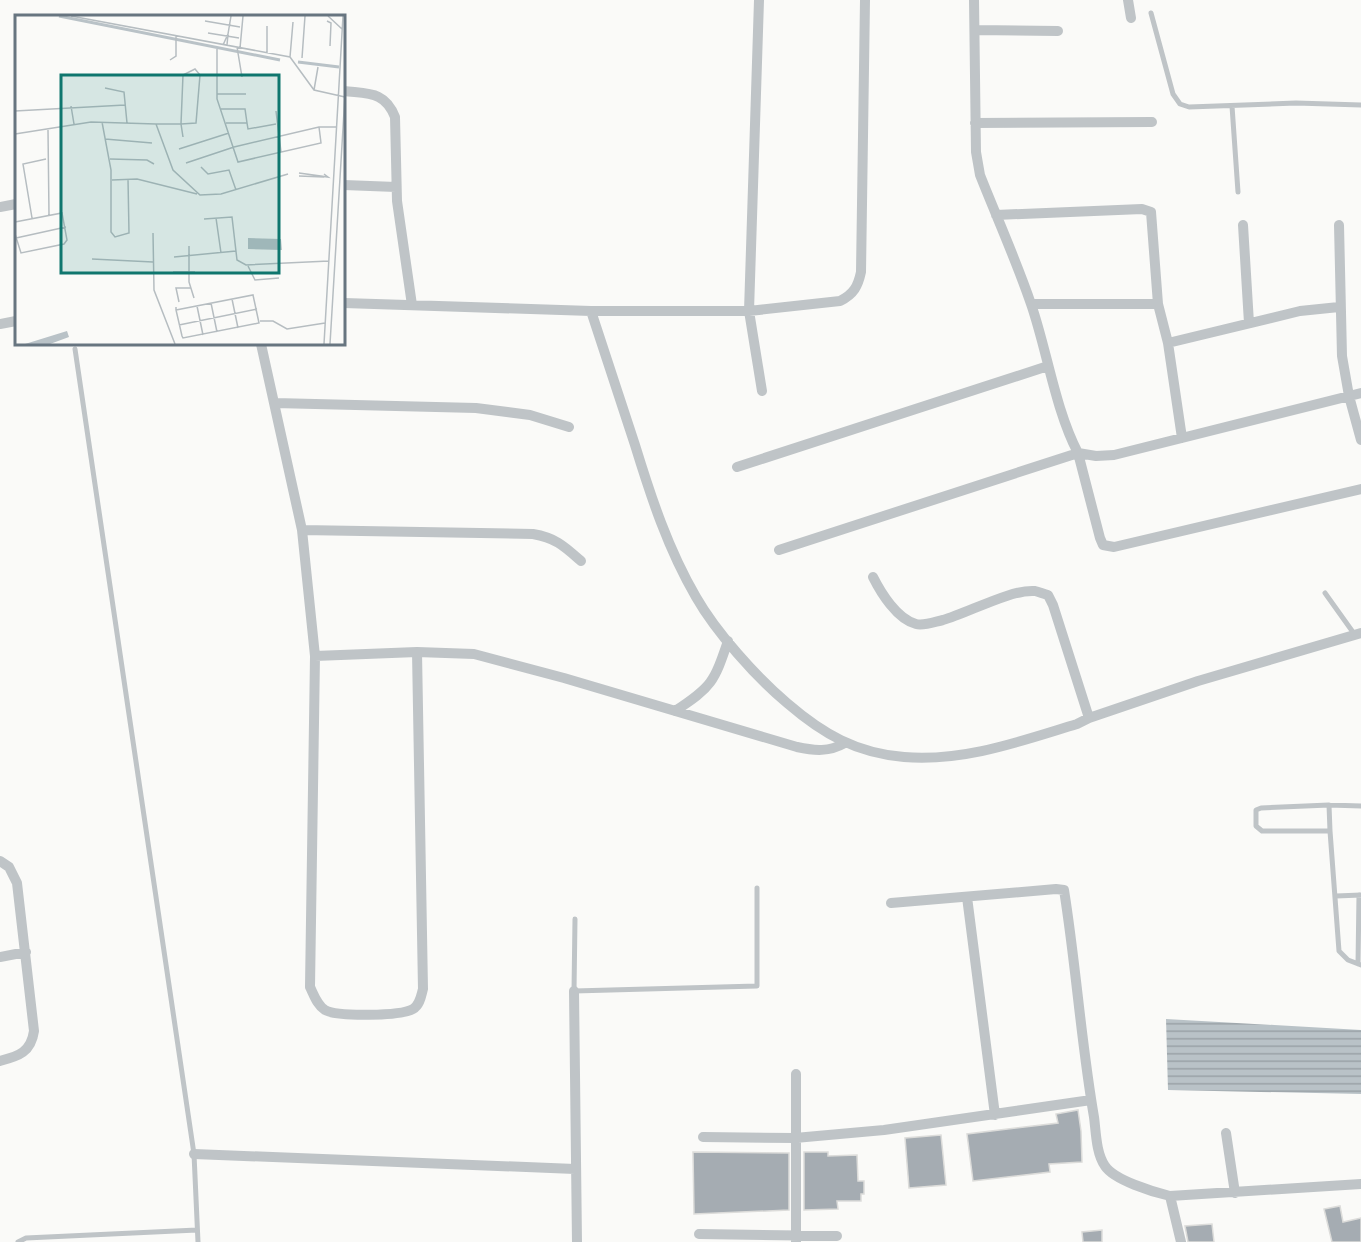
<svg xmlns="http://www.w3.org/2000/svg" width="1361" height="1242" font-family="'Nunito Sans',sans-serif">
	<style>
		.water { fill: url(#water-rules) }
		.building { fill: #a5acb2; stroke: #dcdcda; stroke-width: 1.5 }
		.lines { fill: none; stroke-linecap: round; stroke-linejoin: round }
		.service { stroke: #bfc4c7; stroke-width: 5 }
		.minor { stroke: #bfc4c7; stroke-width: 10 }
		.inset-river { fill: none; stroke: #b9c2c7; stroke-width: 3 }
		.inset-road { fill: none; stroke: #b6bdc1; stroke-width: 1.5 }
		.view { fill: #0f766e; fill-opacity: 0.15; stroke: #0f766e; stroke-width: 3 }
		.inset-edge { fill: none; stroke: #677580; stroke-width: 3 }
	</style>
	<defs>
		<pattern id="water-rules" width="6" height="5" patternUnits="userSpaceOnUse" patternTransform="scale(1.5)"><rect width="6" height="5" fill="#b9c2c7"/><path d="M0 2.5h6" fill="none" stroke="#9aa2a7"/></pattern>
	</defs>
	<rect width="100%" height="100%" fill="#fafaf8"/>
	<path class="water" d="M1166,1019L1361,1030V1094L1168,1090Z"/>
	<path class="building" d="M1078,1110L1081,1131L1082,1162L1049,1164L1050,1172L973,1181L967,1134L1058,1123L1056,1114Z
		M941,1135L946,1185L909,1188L905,1138Z
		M693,1152L789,1153V1210L694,1214Z
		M804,1152H828V1156L857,1155L858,1181H864V1194H861V1201H837L838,1209L804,1210Z
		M1340,1206L1343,1222L1361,1218V1242H1332L1324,1209Z
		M1212,1224L1214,1242H1188L1185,1226Z
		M1102,1230V1242H1083L1082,1232Z"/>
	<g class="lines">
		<path class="service" d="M1151,13L1173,94L1180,104L1189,107L1296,103L1361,105
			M1232,106L1238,192
			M75,349L194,1154L198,1242
			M1325,593L1355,635
			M1329,805L1261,808L1256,810V826L1262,831H1330L1339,951L1348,960L1361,965
			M1330,831L1329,805L1361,806
			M1336,896L1361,895
			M575,919L574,991L757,986V888
			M1358,964L1359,895
			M18,1242L26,1238L197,1230"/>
		<path class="minor" d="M759,0L749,311L762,391
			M974,0L976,152L980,175C997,218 1016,260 1031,304C1047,350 1055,409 1078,453L1100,538L1103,545L1114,547L1361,489
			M1128,0L1131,18
			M975,30L1058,31
			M344,91C368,94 385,91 395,117L397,201L412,305
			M975,123L1152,122
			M344,185L396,187
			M0,207L16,204
			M996,215L1142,209L1151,212L1158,304
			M1243,225L1249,323
			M1339,225L1342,356L1349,396L1361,440
			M344,303L591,311H749L840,301C854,294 858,286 861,272L865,0
			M1031,304H1158L1168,343L1300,311L1339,307
			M591,311C606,356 620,400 635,445C651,497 668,549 696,597C716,632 756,677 787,703C823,734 856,753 904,757C964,762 1021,741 1077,724L1089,718L1198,681L1361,633
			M0,324L16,321
			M1168,343L1182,438
			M261,344L302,530L315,656L310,987C314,995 317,1005 325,1010C337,1017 401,1016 413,1009C420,1005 421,996 423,989L417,652
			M275,403L476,408L530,415L569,427
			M737,467L1048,366
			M302,530L533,534C556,538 564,546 581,561
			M779,550L1078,453L1096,456L1114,455L1361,393
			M873,577C881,593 897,619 916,624C924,626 934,622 943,620C968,613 1011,589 1035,591C1039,592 1044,594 1048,595L1053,605L1089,718
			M315,656L417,652L474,654L564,678L797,747C815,751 829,752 845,743
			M675,711C712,687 714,682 728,641
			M0,861L9,867L17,883L34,1031C31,1052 19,1056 0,1061
			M967,897L995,1115
			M891,903L1056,889L1064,890C1076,965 1081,1042 1094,1117C1096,1132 1096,1153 1105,1166C1114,1180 1153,1192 1170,1196L1361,1184
			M0,957L26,952
			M574,991L577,1242
			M796,1074V1242
			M1226,1133L1235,1193
			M703,1137L795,1138L884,1130L1091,1100
			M194,1154L575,1169
			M1170,1196L1181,1242
			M699,1234L837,1236"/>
	</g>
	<g transform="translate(15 15)">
		<rect width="330" height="330" fill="#fafaf8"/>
		<path d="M233,223L266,224L267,235L233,234ZM52,316L54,322L35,329H10Z" fill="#b9c2c7"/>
		<path class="inset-river" d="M44,1L265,45M283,47L324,52"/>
		<path class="inset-road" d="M56,1L275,42L299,75L330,82M313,1L327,14M190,6L225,12M312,6L316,8L315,31M193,18L224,23M213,19L216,1M208,30L213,19L212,30M222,32L227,62M225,33L228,1M202,34V84L223,147L306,128L304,112M252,38V11M275,42L278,7M287,43L290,1M155,45L161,41V21M90,73L109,77L112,108M299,75L303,52M202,79H231M56,91L59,109M206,94H230L232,108M0,96L110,90M261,96L266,137M87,107L96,155V217L100,222L114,218L113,164M211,108H232L233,114L261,109M141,109L158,155L185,180L206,179L273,159M33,115L34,200M0,119L76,107L141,109H166L181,108L185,60L180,54L168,60L166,109L168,122M90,124L137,128M164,134L214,118M95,144L132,145L139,149M171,148L219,132L304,112H322M186,152L193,159L214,155L221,175M284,158L313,162L309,159M284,161L309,162M97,165L122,164L182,179M17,203L8,149L31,144M201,203L206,238M189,204L217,202L222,245L231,250L314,246M0,207L47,198L52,225L49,229L6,238L0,219M138,218L139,275L160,329M1,223L51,212M174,231V267L179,283M159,242L221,236M77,244L138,247M233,251L240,265L264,263M158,257H180M217,284L223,313M164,287L161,273H176M196,288L202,317M182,291L188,320M161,292V295L167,321L168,323L244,308L238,280L161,295M245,306H258L272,314L310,308M164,310L242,294M309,329L328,1M315,329L330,80"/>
		<path class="view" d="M46,60H264V258H46Z"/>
		<rect width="330" height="330" class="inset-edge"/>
	</g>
</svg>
